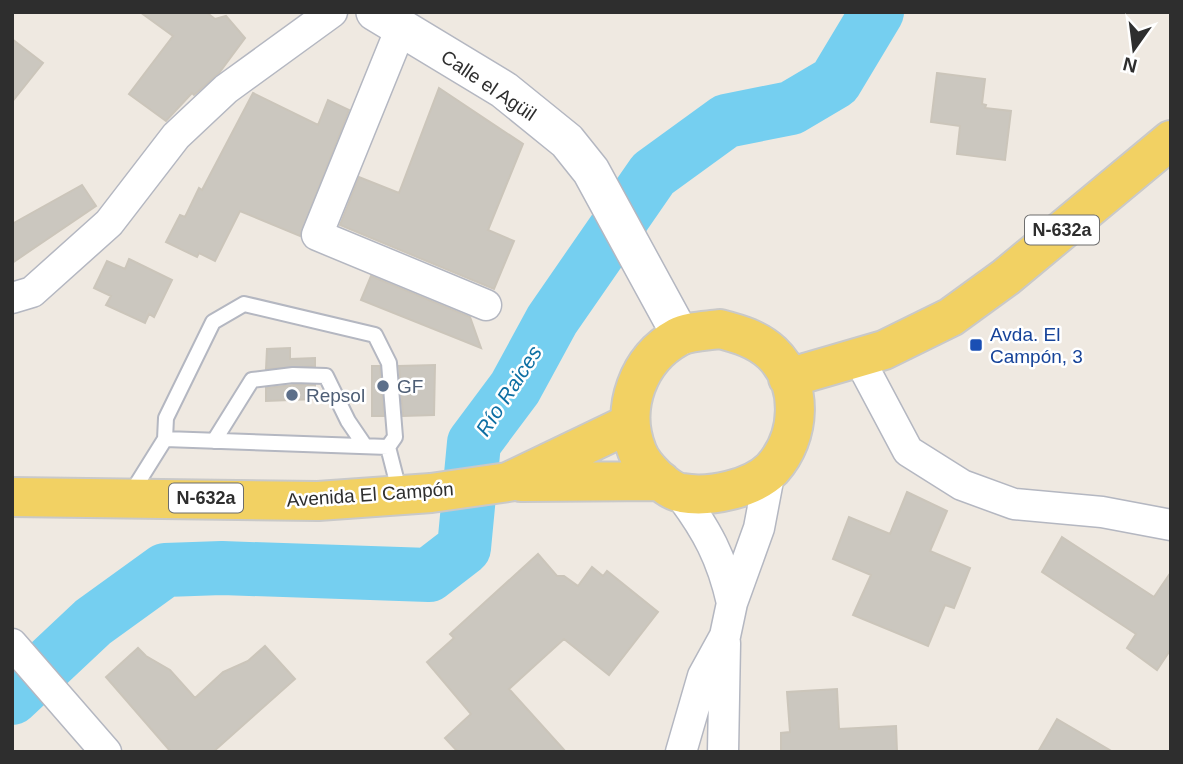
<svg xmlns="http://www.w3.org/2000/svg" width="1183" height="764" font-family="Helvetica,sans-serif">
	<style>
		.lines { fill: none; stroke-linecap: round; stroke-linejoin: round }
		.river { stroke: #75cff0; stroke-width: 54 }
		.building { fill: #cbc7bf; stroke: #cbc5ba; stroke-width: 2 }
		.service-casing { stroke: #b4b7c1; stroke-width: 18 }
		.minor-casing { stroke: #b4b7c1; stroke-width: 33 }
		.tertiary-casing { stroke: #b4b7c1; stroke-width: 40 }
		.primary-casing { stroke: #c9c9c9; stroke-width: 42 }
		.service { stroke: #fff; stroke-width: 14 }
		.minor { stroke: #fff; stroke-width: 30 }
		.tertiary { stroke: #fff; stroke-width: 37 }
		.primary { stroke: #f2d163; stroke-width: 38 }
		.transit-dot { fill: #1a4fb4; stroke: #fff; stroke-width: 2.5 }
		.service-dot { fill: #5c6f8a; stroke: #fff; stroke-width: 2.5 }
		.labels { text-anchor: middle; stroke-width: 5; stroke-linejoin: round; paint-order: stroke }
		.shield { fill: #fff; stroke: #6d6d6d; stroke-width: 2 }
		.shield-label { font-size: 18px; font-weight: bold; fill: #2e2e2e }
		.street-label { font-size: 19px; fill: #2e2e2e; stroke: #fff }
		.transit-label { font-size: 19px; fill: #164399; stroke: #fff; text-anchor: start }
		.service-label { font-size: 19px; fill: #4e5e75; stroke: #fff; text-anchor: start }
		.water-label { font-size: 21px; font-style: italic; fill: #0d6fa3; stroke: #fff }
	</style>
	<rect width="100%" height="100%" fill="#efe9e1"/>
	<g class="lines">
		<path class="river" d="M12,698L93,622L165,570L222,568L429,575L464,548L474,443L515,388L552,320L653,174L726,121L791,108L835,82L877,12"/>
	</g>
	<path class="building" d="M140,12H206L215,19L226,16L245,38L219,73L194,95L192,93L166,121L129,94L173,36Z
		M12,39L43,63L12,102Z
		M937,73L985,79L982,104L986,105L985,108L1011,111L1005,160L957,154L960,126L931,122Z
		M439,88L523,144L488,230L514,241L494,289L340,225L359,177L399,193Z
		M253,93L318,125L328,100L349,110L300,236L240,211L215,261L199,253L197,257L166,242L180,215L185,217L199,188L202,190Z
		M82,185L96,206L12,263V224Z
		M129,259L172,280L154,317L149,314L145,323L106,305L111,296L94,288L107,261L125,269Z
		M371,276L470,317L481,348L361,300Z
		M290,348V359L315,358V366L266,369L267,349Z
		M435,365L434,415L403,416L399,366Z
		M372,366H380L384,416H372Z
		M293,385H315V399L266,401V388Z
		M907,492L947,511L930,551L970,568L954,608L945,605L928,646L853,615L871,575L833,559L849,517L890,534Z
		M1062,537L1154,597L1171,572V649L1157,670L1127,648L1136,634L1042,572Z
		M538,554L557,576H564L578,586L592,567L603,576L607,571L658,612L609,675L564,639L509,689L566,752H458L445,738L471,714L427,662L454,638L450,634Z
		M265,646L295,679L213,752H171L106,677L138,648L146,656L170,670L195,698L223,672L248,661Z
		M837,689L839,729L896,726L897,752H781V733L790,732L787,692Z
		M1057,719L1113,752H1038Z"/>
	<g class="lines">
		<g class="service-casing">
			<path id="service" d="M165,439L166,418L213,322L244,304L375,335L389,363L395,437L388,447L400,494
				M214,441L252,380L293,375L326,376L348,421L365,446
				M130,495L165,439L388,447"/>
		</g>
		<g class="minor-casing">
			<path id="minor" d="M401,28L317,235L486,305
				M12,298L32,292L109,223L176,136L226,89L332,12
				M858,357L908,451L962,485L1014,504L1102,512L1171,525
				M679,493C707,530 722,558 732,603
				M12,644L106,752
				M681,752L703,676L725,636L732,603L759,528L770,470
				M723,752L725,643"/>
		</g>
		<g class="tertiary-casing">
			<path id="tertiary" d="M375,12L504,90L567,141L591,171L681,336"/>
		</g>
		<g class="primary-casing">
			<path id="primary" d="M720,329C739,334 757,339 772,353C804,384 801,437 772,469C752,489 709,498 682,493C666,491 642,465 637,451C620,408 638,359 678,337C689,331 707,331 720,329Z
				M788,378L884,350L951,317L1006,277L1171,140
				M521,482L661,481
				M12,497L318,501L431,493L508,482L629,424"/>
		</g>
		<use href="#service" class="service"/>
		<use href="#minor" class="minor"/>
		<use href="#tertiary" class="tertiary"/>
		<use href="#primary" class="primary"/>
	</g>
	<rect class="transit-dot" x="969" y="338" width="14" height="14" rx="3.5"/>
	<g class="service-dot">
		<circle cx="383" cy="386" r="7"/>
		<circle cx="292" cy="395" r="7"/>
	</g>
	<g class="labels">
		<g class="shield">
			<rect x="1025" y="215.5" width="74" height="29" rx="5"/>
			<rect x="169" y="483.5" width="74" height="29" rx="5"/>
		</g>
		<g class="shield-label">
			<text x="1062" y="236">N-632a</text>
			<text x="206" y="504">N-632a</text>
		</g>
		<g class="street-label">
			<text transform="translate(489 85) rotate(34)" y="7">Calle el Agüil</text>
			<text transform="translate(370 494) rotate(-4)" y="7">Avenida El Campón</text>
		</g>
		<g class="transit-label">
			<text x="990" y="341">Avda. El<tspan x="990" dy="22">Campón, 3</tspan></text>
		</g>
		<g class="service-label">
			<text x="397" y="393">GF</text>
			<text x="306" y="402">Repsol</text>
		</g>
		<g class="water-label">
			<text transform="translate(509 391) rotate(-57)" y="7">Río Raices</text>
		</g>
	</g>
	<rect width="1183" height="764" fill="none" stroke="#2e2e2e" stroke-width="28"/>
	<g transform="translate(1134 49) rotate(194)" stroke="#ffffff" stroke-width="5" paint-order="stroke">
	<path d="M0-5L12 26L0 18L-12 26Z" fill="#2e2e2e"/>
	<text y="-10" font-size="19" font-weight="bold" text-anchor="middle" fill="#2e2e2e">N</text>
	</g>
</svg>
